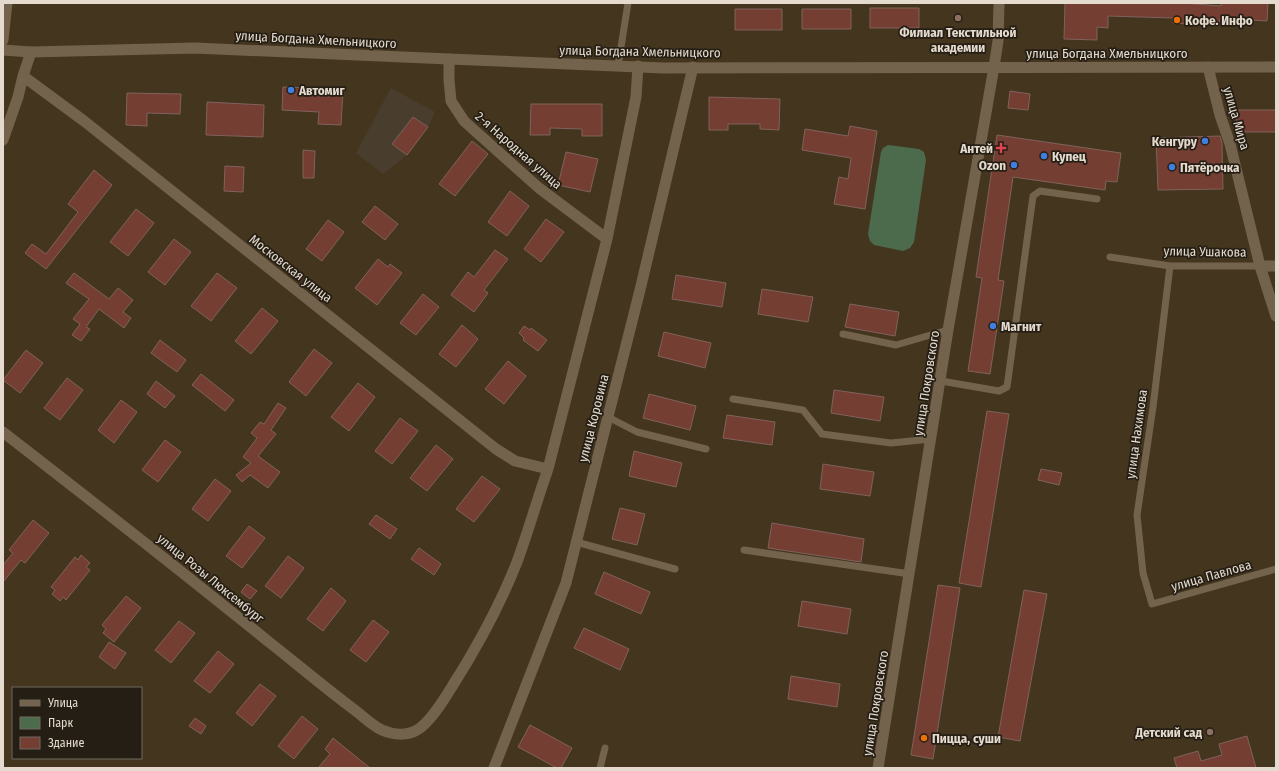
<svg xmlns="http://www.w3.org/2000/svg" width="1279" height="771" font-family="'Fira Sans Condensed',sans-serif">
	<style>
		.commercial { fill: #493d2e }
		.green { fill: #4c6b4c }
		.building { fill: #743e33; stroke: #80625c }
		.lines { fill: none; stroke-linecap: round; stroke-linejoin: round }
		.service { stroke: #74634c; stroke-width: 7 }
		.minor { stroke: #74634c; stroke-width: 11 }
		.tertiary { stroke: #74634c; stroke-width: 11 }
		.education-dot { fill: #8d6e63; stroke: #251e14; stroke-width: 1.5 }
		.food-dot { fill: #e8710a; stroke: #251e14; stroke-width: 1.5 }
		.shop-dot { fill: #3f7fe0; stroke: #251e14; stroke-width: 1.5 }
		.health-dot { fill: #e0444e; stroke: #251e14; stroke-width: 1.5 }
		.labels { text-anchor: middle; stroke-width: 3.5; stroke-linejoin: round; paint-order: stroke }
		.poi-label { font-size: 13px; font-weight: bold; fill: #e4dacd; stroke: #251e14; text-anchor: start }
		.street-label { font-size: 13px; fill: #e4dacd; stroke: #251e14 }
	</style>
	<rect width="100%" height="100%" fill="#44351f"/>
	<path class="commercial" d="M391,88L435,112L428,127L407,155L383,174L356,153Z"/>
	<path class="green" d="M888,145L919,149L924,152L926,160L914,242L910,248L903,251L874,245L870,241L868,234L881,152L883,148Z"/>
	<path class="building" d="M1065,3H1183L1221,6V3H1268L1267,21L1220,18L1219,26L1173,23V18L1108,16V28L1097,27V40L1064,39Z
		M870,8H919V28H870Z
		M735,9H782V30H735Z
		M802,9H851V29H802Z
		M283,87L343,89L341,125L318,124L319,112L282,110Z
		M1010,91L1030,94L1028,110L1008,108Z
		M127,93L181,94L180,114L147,113V126L126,125Z
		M709,97L780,99L779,130L760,129V124H728V130H709Z
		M207,102L264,105L263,137L206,135Z
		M531,104H602V136H582V129L550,128V135H530Z
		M1237,110H1276V132H1236Z
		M413,117L428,127L407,155L392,144Z
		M850,126L877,131L865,209L834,204L839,177L848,179L851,158L802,150L805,129L848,136Z
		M997,135L1121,153L1117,182L1106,181L1105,190L1013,177L998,280L1004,281L990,374L968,371L982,278L976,277Z
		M1220,136L1222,143L1223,189L1158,190L1156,138Z
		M472,141L488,154L455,196L439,184Z
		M303,150L315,151L314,178H303Z
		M566,152L598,159L590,192L558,185Z
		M225,166L244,167L243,192L224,191Z
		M94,170L112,185L46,269L25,253L32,244L46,254L78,212L68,204Z
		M510,191L529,206L507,236L488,222Z
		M375,206L398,224L385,240L362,222Z
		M136,209L154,223L128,256L110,242Z
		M546,219L564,232L541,262L524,249Z
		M328,220L344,232L322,261L306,249Z
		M174,239L191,252L165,285L148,272Z
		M495,250L508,259L484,290L488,293L474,312L451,295L468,272L474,277Z
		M378,259L388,267L390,264L402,273L377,305L355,288Z
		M74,273L109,299L118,288L133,300L123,312L131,318L124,328L99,309L86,327L90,329L81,341L72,335L80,324L73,319L89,299L66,283Z
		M217,273L237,288L211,321L191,306Z
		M676,275L726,283L722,307L672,299Z
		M762,289L813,297L808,322L758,314Z
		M423,294L439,307L416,335L400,323Z
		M850,304L899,312L895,336L845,327Z
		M262,308L278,321L251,354L235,341Z
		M462,325L478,339L456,367L439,354Z
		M524,326L530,330L531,328L547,340L538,351L523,340L524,338L519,333Z
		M664,332L711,343L705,368L658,356Z
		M160,340L186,360L177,372L151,353Z
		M314,349L332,363L306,396L289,382Z
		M26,350L43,363L20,393L3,380Z
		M508,361L526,376L504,404L485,389Z
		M201,374L234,400L225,411L192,385Z
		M67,378L83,390L60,420L44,408Z
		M156,381L175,396L165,408L147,394Z
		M358,383L375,397L349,431L331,417Z
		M834,390L884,397L880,421L831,413Z
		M649,394L696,406L690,430L643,418Z
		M121,400L137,412L114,443L98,430Z
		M278,403L286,408L271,430L276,434L258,456L280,472L268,488L250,475L242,482L236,475L251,463L243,457L257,438L251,433L260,422L264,424Z
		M987,411L1009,414L981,587L959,583Z
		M727,415L775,422L772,445L723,438Z
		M400,418L418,431L392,464L375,451Z
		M165,440L181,452L158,482L142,470Z
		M436,445L453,459L427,491L410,478Z
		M634,451L682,463L676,487L629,476Z
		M823,464L874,472L870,496L820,489Z
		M1041,469L1062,473L1059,485L1038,480Z
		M482,476L500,489L474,522L456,509Z
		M215,479L231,491L208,521L192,509Z
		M620,508L645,514L637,545L612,539Z
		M376,515L397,529L390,539L369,524Z
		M33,520L49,533L25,563L21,560L3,582V565L13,553L9,550Z
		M772,523L864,539L861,562L768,548Z
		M249,526L265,538L242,568L226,556Z
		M419,548L441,564L434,575L411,559Z
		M81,555L90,563L86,567L90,570L66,600L63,597L60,601L52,594L55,590L51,587L75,557L78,560Z
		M288,556L304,568L281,598L265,586Z
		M604,572L650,592L641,614L595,594Z
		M247,584L257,591L250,599L241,592Z
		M938,585L960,588L933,759L911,755Z
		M331,588L346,601L323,631L307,619Z
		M1024,590L1047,594L1020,741L998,737Z
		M126,596L141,608L114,642L103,633L106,629L102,625Z
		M802,601L851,609L847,634L798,626Z
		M373,620L389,632L366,662L350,650Z
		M179,621L195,633L171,663L155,650Z
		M584,628L629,649L620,670L574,648Z
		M109,642L126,653L115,669L99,657Z
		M218,651L234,664L210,693L194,681Z
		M791,676L840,684L837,707L788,699Z
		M260,684L276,696L252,726L236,713Z
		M302,716L318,729L294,759L278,746Z
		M195,718L206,726L201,734L189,726Z
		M530,725L572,748L561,768H557L518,747Z
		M1247,736L1256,768H1177L1174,758L1198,751L1201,761L1222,755L1219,744Z
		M333,738L370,768H318L330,754L325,749Z"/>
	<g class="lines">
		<path class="service" d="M618,66L628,3
			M1110,257L1170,266H1260
			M1170,266L1153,407L1137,515L1143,573L1152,604L1276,569
			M843,334L896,345L948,330
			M941,381L999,391L1007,387L1033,196L1040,191L1097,199
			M733,399L803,410L822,434L891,443L931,439
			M608,417L637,432L706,449
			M576,542L675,569
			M744,550L910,574
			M600,768L605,748"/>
		<path class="minor" d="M449,59V80L451,101L464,121L539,188L607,239
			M1208,67L1220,115L1230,144L1260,266L1276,316
			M23,76L84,121L496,449L515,461L548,469
			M3,140L18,97L23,76L31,52
			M1260,266H1276
			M3,432C92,501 181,571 269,642C297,664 324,687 352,708C362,715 371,725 382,730C393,735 407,736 417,730C430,723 445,698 453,685C477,647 500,605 517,562C528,532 537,500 548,469L607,239L636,97L638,66
			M494,768L566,583L640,290L693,67
			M878,768L948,330L994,67L998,41L999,3"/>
		<path class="tertiary" d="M3,40L7,3
			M3,50L31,52L195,48L449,59L663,68L1276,67"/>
	</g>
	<g class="education-dot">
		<circle cx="958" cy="18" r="4"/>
		<circle cx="1210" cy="732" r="4"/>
	</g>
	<g class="food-dot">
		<circle cx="1177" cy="20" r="4"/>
		<circle cx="924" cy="738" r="4"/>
	</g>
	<g class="shop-dot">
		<circle cx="291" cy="90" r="4"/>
		<circle cx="1205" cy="141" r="4"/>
		<circle cx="1044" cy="156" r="4"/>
		<circle cx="1014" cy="165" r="4"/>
		<circle cx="1172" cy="167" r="4"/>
		<circle cx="993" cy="326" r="4"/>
	</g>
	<path class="health-dot" d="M999 142h4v4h4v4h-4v4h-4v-4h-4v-4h4z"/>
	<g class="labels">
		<g class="poi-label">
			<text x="1185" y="25">Кофе. Инфо</text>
			<text x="958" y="37" text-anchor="middle">Филиал Текстильной<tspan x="958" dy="15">академии</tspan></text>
			<text x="299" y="95">Автомиг</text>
			<text x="1197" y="146" text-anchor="end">Кенгуру</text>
			<text x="993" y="153" text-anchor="end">Антей</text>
			<text x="1052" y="161">Купец</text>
			<text x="1006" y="170" text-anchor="end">Ozon</text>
			<text x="1180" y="172">Пятёрочка</text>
			<text x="1001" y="331">Магнит</text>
			<text x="1202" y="737" text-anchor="end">Детский сад</text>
			<text x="932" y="743">Пицца, суши</text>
		</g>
		<g class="street-label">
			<text transform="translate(316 39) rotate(3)" y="5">улица Богдана Хмельницкого</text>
			<text transform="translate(640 51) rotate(1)" y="5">улица Богдана Хмельницкого</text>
			<text x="1107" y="58">улица Богдана Хмельницкого</text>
			<text transform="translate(1237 118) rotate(74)" y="5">улица Мира</text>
			<text transform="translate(519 150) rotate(41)" y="5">2-я Народная улица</text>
			<text transform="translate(1205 251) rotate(1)" y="5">улица Ушакова</text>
			<text transform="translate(291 268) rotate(38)" y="5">Московская улица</text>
			<text transform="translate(926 383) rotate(-81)" y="5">улица Покровского</text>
			<text transform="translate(593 418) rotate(-76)" y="5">улица Коровина</text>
			<text transform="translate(1136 434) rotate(-82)" y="5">улица Нахимова</text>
			<text transform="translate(1211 575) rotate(-16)" y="5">улица Павлова</text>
			<text transform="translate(211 578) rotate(39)" y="5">улица Розы Люксембург</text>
			<text transform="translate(875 703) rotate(-81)" y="5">улица Покровского</text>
		</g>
	</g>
	<rect width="1279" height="771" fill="none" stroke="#e4dacd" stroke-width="8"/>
	<rect x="12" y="687" width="130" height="72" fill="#251e14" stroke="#71695e"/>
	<rect x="20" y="700" width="20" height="6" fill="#74634c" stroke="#71695e"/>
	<text x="48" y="707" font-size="12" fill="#e4dacd">Улица</text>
	<rect x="20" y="717" width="20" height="12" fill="#4c6b4c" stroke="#71695e"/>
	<text x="48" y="727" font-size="12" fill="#e4dacd">Парк</text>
	<rect x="20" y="737" width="20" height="12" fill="#743e33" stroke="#71695e"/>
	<text x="48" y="747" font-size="12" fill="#e4dacd">Здание</text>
</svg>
